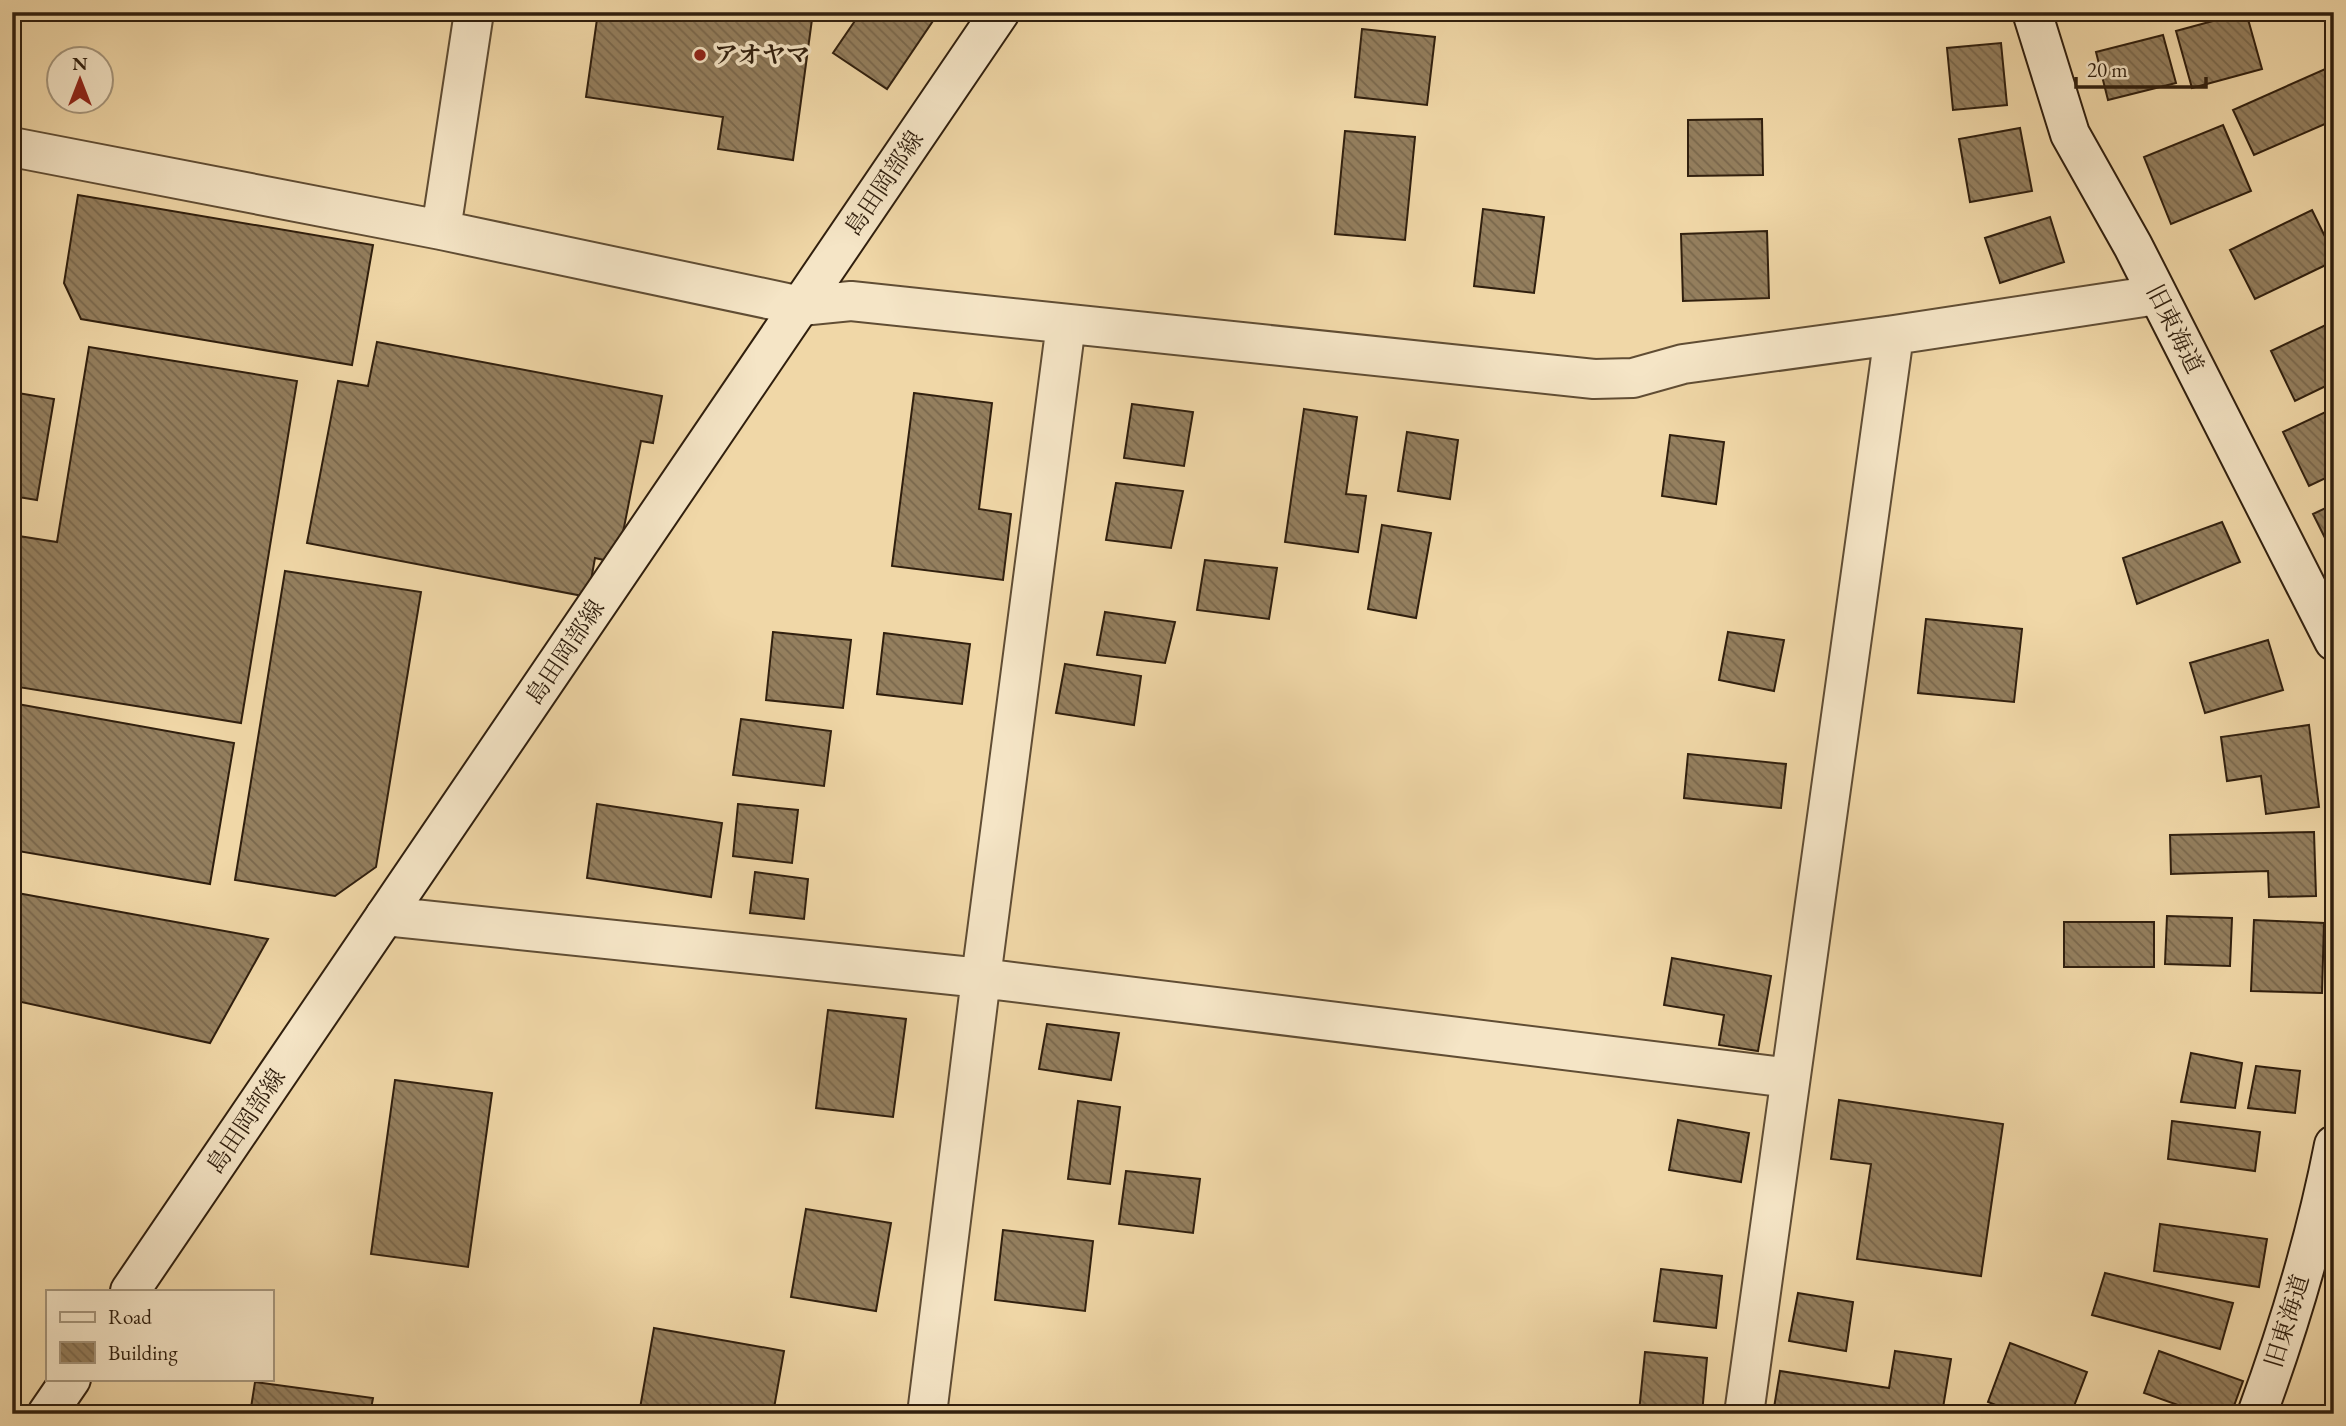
<svg xmlns="http://www.w3.org/2000/svg" width="2346" height="1426" font-family="'EB Garamond','Noto Serif JP',serif">
	<style>
		.building { fill: url(#building-back-hatch); stroke: #301f0e; stroke-width: 2 }
		.lines { fill: none; stroke-linecap: round; stroke-linejoin: round }
		.street-casing { stroke: #604d34; stroke-width: 42 }
		.secondary-casing { stroke: #301f0e; stroke-width: 42 }
		.street { stroke: #f5e5c6; stroke-width: 38 }
		.secondary { stroke: #f5e5c6; stroke-width: 38 }
		.poi-dot { fill: #8f2418; stroke: #f5e5c6; stroke-width: 2.5 }
		.labels { text-anchor: middle; stroke-width: 7; stroke-linejoin: round; paint-order: stroke }
		.poi-label { font-size: 24px; font-weight: bold; fill: #301f0e; stroke: #f5e5c6; text-anchor: start }
		.street-label { font-size: 24px; fill: #301f0e; stroke: #f5e5c6 }
	</style>
	<defs>
		<pattern id="building-back-hatch" width="6" height="6" patternUnits="userSpaceOnUse" patternTransform="scale(1.75)"><rect width="6" height="6" fill="#947f5e"/><path d="M-1 5l2 2M0 0l6 6M5-1l2 2" fill="none" stroke="#79674c"/></pattern>
	</defs>
	<rect width="100%" height="100%" fill="#f0d7a7"/>
	<filter id="stains"><feTurbulence type="fractalNoise" baseFrequency=".00286" numOctaves="4"/><feColorMatrix values="0 0 0 0 .2 0 0 0 0 .09 0 0 0 0 .02 0 0 0 .5 -.17"/></filter>
	<radialGradient id="worn" r=".72"><stop offset=".6" stop-color="#630" stop-opacity="0"/><stop offset="1" stop-color="#630" stop-opacity=".3"/></radialGradient>
	<path class="building" d="M598,12H813L793,160L718,149L723,117L586,97Z
		M861,12H939L887,89L833,53Z
		M1726,12H1780V15Z
		M2246,12L2262,69L2192,88L2176,31Z
		M1362,29L1435,37L1427,105L1355,97Z
		M2163,35L2176,83L2108,100L2096,52Z
		M2001,43L2007,105L1953,110L1947,48Z
		M2332,66L2334,70V120L2254,155L2233,110Z
		M1762,119L1763,175L1688,176V120Z
		M2223,125L2251,191L2171,224L2144,157Z
		M2020,128L2032,191L1970,202L1959,139Z
		M1345,131L1415,137L1405,240L1335,234Z
		M78,195L373,245L352,365L81,319L64,283Z
		M1483,209L1544,217L1534,293L1474,286Z
		M2312,210L2334,255V261L2255,299L2230,250Z
		M2050,217L2064,262L2000,283L1985,238Z
		M1767,231L1769,298L1683,301L1681,234Z
		M2334,321V382L2295,401L2271,351Z
		M377,342L662,396L653,443L641,441L617,563L595,558L588,597L307,543L338,381L368,386Z
		M89,347L297,381L241,723L12,686V535L57,542Z
		M12,392L54,399L37,500L12,496Z
		M914,393L992,403L979,509L1011,514L1003,580L892,566Z
		M1132,404L1193,412L1184,466L1124,458Z
		M2334,408V474L2309,486L2283,432Z
		M1304,409L1357,417L1346,494L1366,496L1358,552L1285,542Z
		M1407,432L1458,440L1450,499L1398,491Z
		M1670,435L1724,442L1716,504L1662,496Z
		M1116,483L1183,491L1171,548L1106,540Z
		M2334,504V556L2313,514Z
		M2222,522L2240,562L2137,604L2123,558Z
		M1382,525L1431,533L1416,618L1368,609Z
		M1205,560L1277,568L1269,619L1197,610Z
		M285,571L421,592L376,867L335,896L235,880Z
		M1105,612L1175,622L1165,663L1097,655Z
		M1926,619L2022,629L2014,702L1918,693Z
		M773,632L851,640L843,708L766,700Z
		M1728,632L1784,640L1774,691L1719,680Z
		M884,633L970,644L962,704L877,694Z
		M2268,640L2283,690L2205,713L2190,663Z
		M1065,664L1141,676L1134,725L1056,713Z
		M12,703L234,743L210,884L12,850Z
		M741,719L831,731L824,786L733,775Z
		M2309,725L2319,807L2266,814L2261,776L2227,781L2221,737Z
		M1688,754L1786,764L1781,808L1684,798Z
		M597,804L722,823L711,897L587,878Z
		M738,804L798,810L792,863L733,856Z
		M2314,832L2316,896L2269,897L2268,871L2171,874L2170,835Z
		M755,872L808,879L804,919L750,913Z
		M12,892L268,939L210,1043L12,1000Z
		M2167,916L2232,918L2230,966L2165,964Z
		M2254,920L2324,923L2322,993L2251,991Z
		M2064,922H2154V967H2064Z
		M1672,958L1771,976L1758,1051L1719,1045L1724,1015L1664,1005Z
		M828,1010L906,1019L893,1117L816,1108Z
		M1047,1024L1119,1033L1111,1080L1039,1069Z
		M2191,1053L2242,1063L2235,1108L2181,1102Z
		M2256,1066L2300,1071L2295,1113L2248,1108Z
		M395,1080L492,1093L468,1267L371,1254Z
		M1839,1100L2003,1124L1981,1276L1857,1259L1871,1164L1831,1159Z
		M1078,1101L1120,1107L1110,1184L1068,1179Z
		M1678,1120L1749,1133L1741,1182L1669,1170Z
		M2172,1121L2260,1132L2255,1171L2168,1159Z
		M1126,1171L1200,1179L1193,1233L1119,1224Z
		M806,1209L891,1223L876,1311L791,1297Z
		M2160,1224L2267,1239L2259,1287L2154,1271Z
		M1003,1230L1093,1241L1085,1311L995,1300Z
		M1661,1269L1722,1276L1716,1328L1654,1321Z
		M2105,1273L2233,1303L2220,1349L2092,1315Z
		M1798,1293L1853,1302L1846,1351L1789,1341Z
		M654,1328L784,1351L773,1414H639Z
		M2010,1343L2087,1372L2071,1414H2018L1988,1402Z
		M1895,1351L1951,1359L1942,1414H1773L1780,1371L1889,1388Z
		M2159,1351L2243,1381L2231,1414H2203L2144,1393Z
		M1645,1352L1707,1358L1702,1414L1639,1412Z
		M255,1382L373,1398L370,1414H250Z
		M801,1407L849,1414H800Z"/>
	<g class="lines">
		<g class="street-casing">
			<path id="street" d="M12,147L441,230L801,306L851,301L1594,379L1633,378L1683,364L1894,335L2157,295
				M441,230L474,12
				M385,916L981,978L1790,1078
				M927,1414L981,978L1066,324
				M1744,1414L1894,335"/>
		</g>
		<g class="secondary-casing">
			<path id="secondary" d="M2032,12L2070,134L2133,246L2334,641
				M130,1291L1000,12
				M47,1414L71,1379
				M2257,1414C2289,1327 2316,1237 2334,1145"/>
		</g>
		<use href="#street" class="street"/>
		<use href="#secondary" class="secondary"/>
	</g>
	<circle class="poi-dot" cx="700" cy="55" r="7"/>
	<g class="labels">
		<g class="poi-label">
			<text x="714" y="63">アオヤマ</text>
		</g>
		<g class="street-label">
			<text transform="translate(884 183) rotate(-56)" y="8">島田岡部線</text>
			<text transform="translate(2175 329) rotate(63)" y="8">旧東海道</text>
			<text transform="translate(565 652) rotate(-56)" y="8">島田岡部線</text>
			<text transform="translate(246 1121) rotate(-56)" y="8">島田岡部線</text>
			<text transform="translate(2287 1321) rotate(-73)" y="8">旧東海道</text>
		</g>
	</g>
	<rect width="2346" height="1426" fill="none" stroke="#f0d7a7" stroke-width="42"/>
	<rect x="14" y="14" width="2318" height="1398" fill="none" stroke="#301f0e" stroke-width="3.5"/>
	<rect x="21" y="21" width="2304" height="1384" fill="none" stroke="#301f0e" stroke-width="2"/>
	<rect x="46" y="1290" width="228" height="91" fill="#f5e5c6" stroke="#a6967c" stroke-width="2"/>
	<rect x="60" y="1312" width="35" height="10" fill="#f5e5c6" stroke="#a6967c" stroke-width="2"/>
	<text x="108" y="1324" font-size="21" fill="#301f0e">Road</text>
	<rect x="60" y="1342" width="35" height="21" fill="url(#building-back-hatch)" stroke="#a6967c" stroke-width="2"/>
	<text x="108" y="1360" font-size="21" fill="#301f0e">Building</text>
	<g transform="translate(80 80)"><circle r="33" fill="#f5e5c6" stroke="#a6967c" stroke-width="2"/>
	<path d="M0-5L12 26L0 18L-12 26Z" fill="#8f2418"/>
	<text y="-10" font-size="19" font-weight="bold" text-anchor="middle" fill="#301f0e">N</text>
	</g>
	<path d="M2076 77v10h130v-10" fill="none" stroke="#301f0e" stroke-width="3.5"/>
	<text x="2087" y="77" font-size="21" fill="#301f0e" stroke="#f5e5c6" stroke-width="5" paint-order="stroke">20 m</text>
	<rect width="100%" height="100%" filter="url(#stains)"/>
	<rect width="100%" height="100%" fill="url(#worn)"/>
</svg>
